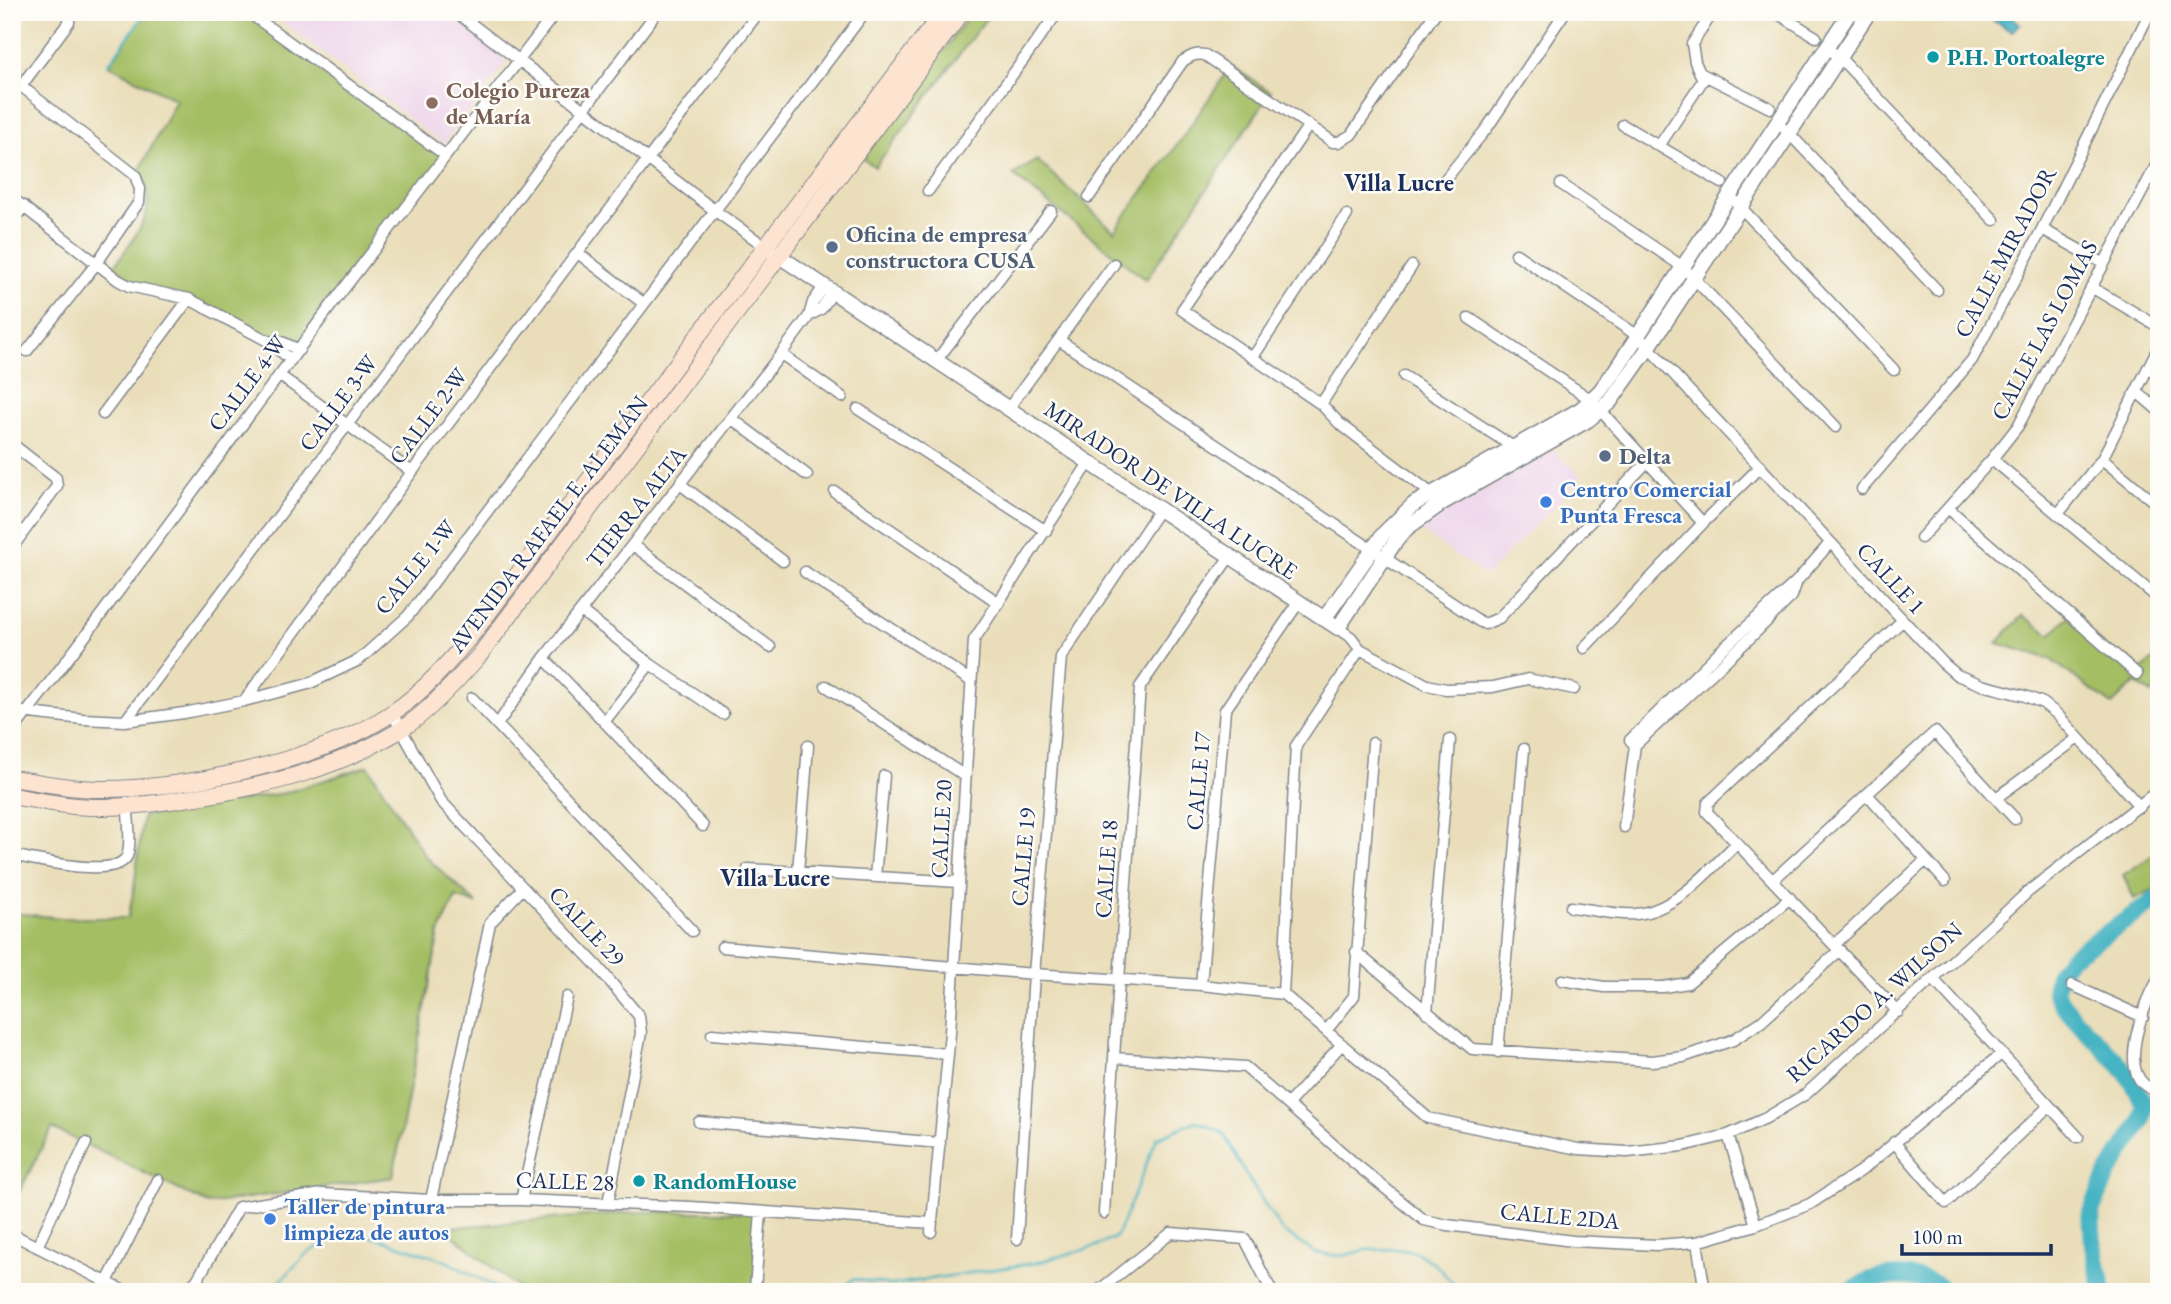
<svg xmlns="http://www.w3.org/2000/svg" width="2171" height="1304" font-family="'EB Garamond',serif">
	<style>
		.built { fill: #ecd1ea }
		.green { fill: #a4be64; stroke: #607661; stroke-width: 2 }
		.water { fill: #47b4c3; stroke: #317290; stroke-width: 2 }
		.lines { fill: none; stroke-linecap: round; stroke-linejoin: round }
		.stream { stroke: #47b4c3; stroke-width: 2.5 }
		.river { stroke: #47b4c3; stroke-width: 18 }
		.minor-casing { stroke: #82868c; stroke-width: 13 }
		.tertiary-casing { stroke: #82868c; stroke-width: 17 }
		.secondary-casing { stroke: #82868c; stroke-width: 18 }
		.minor { stroke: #fff; stroke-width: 10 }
		.tertiary { stroke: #fff; stroke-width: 14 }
		.secondary { stroke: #fde4d1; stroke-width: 16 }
		.culture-dot { fill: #0f9aa8; stroke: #fdfcf7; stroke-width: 2.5 }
		.education-dot { fill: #8d6e63; stroke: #fdfcf7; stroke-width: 2.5 }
		.service-dot { fill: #5c6f8a; stroke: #fdfcf7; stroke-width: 2.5 }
		.shop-dot { fill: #3f7fe0; stroke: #fdfcf7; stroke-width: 2.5 }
		.labels { text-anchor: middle; stroke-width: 5; stroke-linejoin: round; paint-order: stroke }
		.culture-label { font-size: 23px; font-weight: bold; fill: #0d838f; stroke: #fdfcf7; text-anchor: start }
		.education-label { font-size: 23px; font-weight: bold; fill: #785e54; stroke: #fdfcf7; text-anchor: start }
		.service-label { font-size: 23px; font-weight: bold; fill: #4e5e75; stroke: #fdfcf7; text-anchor: start }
		.street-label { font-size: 23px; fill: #1b2f5e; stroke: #fdfcf7 }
		.shop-label { font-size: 23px; font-weight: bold; fill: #366cbe; stroke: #fdfcf7; text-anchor: start }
		.neighbourhood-label { font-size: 24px; font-weight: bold; fill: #1b2f5e; stroke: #fdfcf7 }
	</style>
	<rect width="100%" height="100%" fill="#fdfcf7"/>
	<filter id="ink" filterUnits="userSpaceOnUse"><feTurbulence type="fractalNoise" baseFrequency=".0143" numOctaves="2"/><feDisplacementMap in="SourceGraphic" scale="14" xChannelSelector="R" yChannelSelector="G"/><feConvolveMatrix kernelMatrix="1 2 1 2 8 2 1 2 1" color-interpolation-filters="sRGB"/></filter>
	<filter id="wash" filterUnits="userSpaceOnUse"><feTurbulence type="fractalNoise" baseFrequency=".00686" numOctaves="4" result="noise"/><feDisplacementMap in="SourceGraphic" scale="28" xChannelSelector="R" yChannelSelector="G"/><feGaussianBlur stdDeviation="1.57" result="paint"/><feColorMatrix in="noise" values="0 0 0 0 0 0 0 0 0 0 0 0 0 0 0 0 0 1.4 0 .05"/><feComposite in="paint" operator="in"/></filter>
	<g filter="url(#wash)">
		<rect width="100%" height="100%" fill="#eadeba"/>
		<path class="built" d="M269,12H446L507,62L443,144Z
			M1555,449L1559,456L1582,477L1486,576L1417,528Z"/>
		<path class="green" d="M146,12H248L445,155L301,347L142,287L114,267C137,231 161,213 140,169L176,100L109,65Z
			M972,12H991L875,167L863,159Z
			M1231,66L1271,92L1146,280L1013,175L1037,160L1114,231L1185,134Z
			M2023,615L2050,635L2069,616L2137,674L2159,655V683L2152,694L2135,683L2112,705L2050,659L1997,643Z
			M368,766L425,856L477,904L456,897L439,933L393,1177L208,1204L52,1128L17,1196L12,1193V913L63,918H128L134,888L143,816L285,793Z
			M2159,851V887L2134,899L2123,875Z
			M635,1212H761L755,1289L805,1292H523L444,1228Z"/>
		<path class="water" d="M1991,12L2007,13L2020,24L2012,31C2005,29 2001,23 1993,21Z"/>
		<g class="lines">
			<path class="stream" d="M108,65L146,12
				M274,1292L277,1285L306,1254L336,1237L364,1234L444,1260L505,1292
				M840,1292L853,1279L891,1285L1035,1263L1094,1247L1116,1237C1131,1205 1143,1171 1157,1138L1196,1121L1223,1133L1248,1178L1282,1231L1315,1253L1342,1256L1365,1250L1396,1249L1416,1252L1436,1265L1461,1292"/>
			<path class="river" d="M1848,1292C1856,1288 1865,1281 1874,1279C1896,1274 1928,1275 1945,1292
				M2103,1292L2093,1245L2091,1212L2108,1173L2141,1122L2145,1105C2138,1093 2131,1077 2122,1067C2100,1041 2071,1021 2055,992L2058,975L2070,958L2159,898"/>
		</g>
	</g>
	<g filter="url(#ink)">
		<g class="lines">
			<g class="minor-casing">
				<path id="minor" d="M248,12L445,155
					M456,12L714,210L766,247
					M1775,12L1816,37
					M1828,49L1840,58L1994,220
					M1700,73L1770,108
					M12,79L135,175L140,189L139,202L96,264L27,351
					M21,86L69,22L70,12
					M1309,125L1182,310L1321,404L1339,423L1436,497
					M1623,125L1722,183
					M1785,129L1937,290
					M1659,146L1703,80L1695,62L1692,44L1713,12
					M1443,182L1487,128L1565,12
					M1561,184L1683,267L1836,427
					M928,191L1058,12
					M1730,196L1894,370
					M1089,197L1183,61C1191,56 1196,53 1205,55L1333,142H1339L1351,135L1436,12
					M12,198L118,280L129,286L189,299L268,341L291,360
					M12,222L24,206
					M2042,229L2103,263
					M578,253L643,303
					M1516,254L1638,336L1943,663L1957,675L1982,685L2025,696L2043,703L2058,715L2140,807
					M2091,287L2159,327
					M809,316L821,309L833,292
					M1469,318L1590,399L1703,523
					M1059,340L1479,621L1485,624L1499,618L1648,461
					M268,341L282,342L299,350
					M781,354L842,397
					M1253,357L1347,215
					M936,361L1051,211
					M279,375L412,472
					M1404,376L1518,450
					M2137,392L2159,411
					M1321,404L1412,266
					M858,409L1046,531
					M1008,409L1114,264
					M103,414L189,299
					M731,418L807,475
					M12,444L56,478L57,486L12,548
					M1992,459L2159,599
					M2102,459L2159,506
					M680,484L783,561
					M1862,489L1972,360L2042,229L2150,12
					M835,492L999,603
					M1948,508L2137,674
					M2058,514L2102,459L2159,346
					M1921,538L1992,459L2018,426L2159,160
					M633,545L770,647
					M805,572L971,681
					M581,611L650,664L723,714
					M1338,628L1351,637L1360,649L1427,685L1446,689L1493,687L1528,679L1574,689
					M1584,648L1703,523L1761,466
					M544,658L703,826
					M826,686L965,776
					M472,698L692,931
					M244,701L412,472L759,12
					M12,711L83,719L125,721L184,713L244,701L308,684L359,660L408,616L865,12
					M392,713L441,801L598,967L639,1016L641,1033L608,1203
					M125,721L657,12
					M604,722L650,664
					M497,725L544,658L781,354L809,316L813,302L824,287
					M12,732L86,635L333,303L556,12
					M1635,745L1630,740L1716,655L1797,581L1830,543
					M1867,794L1945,881
					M1996,798L2078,738
					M1624,827L1635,745L1751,637L1792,596L1797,581
					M12,855C34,859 116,880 127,856C132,844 128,816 127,802
					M748,869L959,882
					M798,872L808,746
					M875,877L884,776
					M1773,880L1935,732L2015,819
					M1571,907C1590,909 1619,916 1636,914C1676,911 1710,869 1737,843
					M1835,944L1926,860
					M722,947L1034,974L1201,985L1283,994L1428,1118L1578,1149L1627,1152L1683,1146L1728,1135L1766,1118L1806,1094L2029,891L2159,790
					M1356,952L1472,1049L1652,1061L1683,1057L1733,1040L1761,1022L1840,950
					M2159,978C2144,1004 2111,1083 2159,1091
					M1933,979L2078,1137
					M1562,980L1604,987H1663L1688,983L1790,898
					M1201,985L1225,710L1299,602
					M2072,985L2143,1017
					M1283,994L1296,746L1360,649
					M1898,1012L1707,812L1708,803L1902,621
					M1427,1013L1450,740
					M1326,1031L1354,996L1373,743
					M712,1034L948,1054
					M1498,1052L1524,749
					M1115,1058L1245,1067L1353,1162L1424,1220L1447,1225L1573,1241L1657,1245L1697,1242L1756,1225L1810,1204L1862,1170L2001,1054
					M1288,1104L1342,1044
					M699,1122L940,1143
					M1728,1135L1756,1225
					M1894,1142L1946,1203L2049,1106
					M431,1200L490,923L523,888
					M521,1200L567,997
					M1104,1213L1119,980L1140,687L1230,556
					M931,1232L950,1033L974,640L1089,463
					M12,1234L126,1292
					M1017,1239L1034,974L1061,657L1159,510
					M1697,1242L1705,1292
					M37,1247L86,1143
					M107,1282L158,1180
					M755,1289L761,1212
					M185,1292L197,1280L239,1207L322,1194L431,1200H521L691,1207L932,1223
					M1097,1292L1171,1233L1245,1239L1272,1292"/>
			</g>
			<g class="tertiary-casing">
				<path id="tertiary" d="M770,250L1338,628L1395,542L1407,528L1442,503L1588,420L1610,402L1649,347L1869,12
					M1324,619L1384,533L1414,504L1581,409L1600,391L1616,369L1850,12"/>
			</g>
			<g class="secondary-casing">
				<path id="secondary" d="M12,778C42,783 72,789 102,789C187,789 320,761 392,713C424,692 450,661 474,632L943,12
					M12,796C42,801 72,808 102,807C134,807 165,802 197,797C268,786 335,769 397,732C428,713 454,683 479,656L962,12"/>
			</g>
			<use href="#minor" class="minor"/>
			<use href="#tertiary" class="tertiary"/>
			<use href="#secondary" class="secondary"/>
		</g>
	</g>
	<g class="culture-dot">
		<circle cx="1933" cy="57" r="7"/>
		<circle cx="639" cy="1181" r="7"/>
	</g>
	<circle class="education-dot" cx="432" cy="103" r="7"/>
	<g class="service-dot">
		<circle cx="832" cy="247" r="7"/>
		<circle cx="1605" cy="456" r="7"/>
	</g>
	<g class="shop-dot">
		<circle cx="1546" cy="502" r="7"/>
		<circle cx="270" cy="1219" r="7"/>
	</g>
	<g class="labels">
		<g class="culture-label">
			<text x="1947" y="65">P.H. Portoalegre</text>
			<text x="653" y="1189">RandomHouse</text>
		</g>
		<g class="education-label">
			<text x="446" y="98">Colegio Pureza<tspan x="446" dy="26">de María</tspan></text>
		</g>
		<g class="service-label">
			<text x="846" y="242">Oficina de empresa<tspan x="846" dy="26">constructora CUSA</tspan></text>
			<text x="1619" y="464">Delta</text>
		</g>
		<g class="street-label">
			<text transform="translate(2005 252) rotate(-62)" y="8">CALLE MIRADOR</text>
			<text transform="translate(2044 330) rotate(-62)" y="8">CALLE LAS LOMAS</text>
			<text transform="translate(247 383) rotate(-53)" y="8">CALLE 4-W</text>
			<text transform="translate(338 403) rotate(-53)" y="8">CALLE 3-W</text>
			<text transform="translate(428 416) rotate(-53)" y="8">CALLE 2-W</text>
			<text transform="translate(1171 490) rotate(34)" y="8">MIRADOR DE VILLA LUCRE</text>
			<text transform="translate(636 507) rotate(-52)" y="8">TIERRA ALTA</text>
			<text transform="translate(548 524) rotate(-53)" y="8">AVENIDA RAFAEL E. ALEMÁN</text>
			<text transform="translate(415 567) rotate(-51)" y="8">CALLE 1-W</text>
			<text transform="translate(1891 578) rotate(47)" y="8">CALLE 1</text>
			<text transform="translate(1198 781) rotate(-85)" y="8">CALLE 17</text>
			<text transform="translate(941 829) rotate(-87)" y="8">CALLE 20</text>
			<text transform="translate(1023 857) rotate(-85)" y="8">CALLE 19</text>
			<text transform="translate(1106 869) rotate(-86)" y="8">CALLE 18</text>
			<text transform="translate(587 926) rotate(47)" y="8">CALLE 29</text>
			<text transform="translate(1874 1002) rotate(-42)" y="8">RICARDO A. WILSON</text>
			<text transform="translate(565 1181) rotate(2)" y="8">CALLE 28</text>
			<text transform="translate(1560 1216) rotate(5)" y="8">CALLE 2DA</text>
		</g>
		<g class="shop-label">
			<text x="1560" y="497">Centro Comercial<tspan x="1560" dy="26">Punta Fresca</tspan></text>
			<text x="284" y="1214">Taller de pintura<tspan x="284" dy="26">limpieza de autos</tspan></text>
		</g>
		<g class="neighbourhood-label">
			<text x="1399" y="191">Villa Lucre</text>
			<text x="775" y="886">Villa Lucre</text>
		</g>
	</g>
	<rect width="2171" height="1304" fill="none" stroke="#fdfcf7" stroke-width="42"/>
	<path d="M1902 1244v10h149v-10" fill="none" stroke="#1b2f5e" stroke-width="3.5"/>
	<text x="1912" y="1244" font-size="21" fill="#1b2f5e" stroke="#fdfcf7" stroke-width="5" paint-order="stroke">100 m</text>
</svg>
